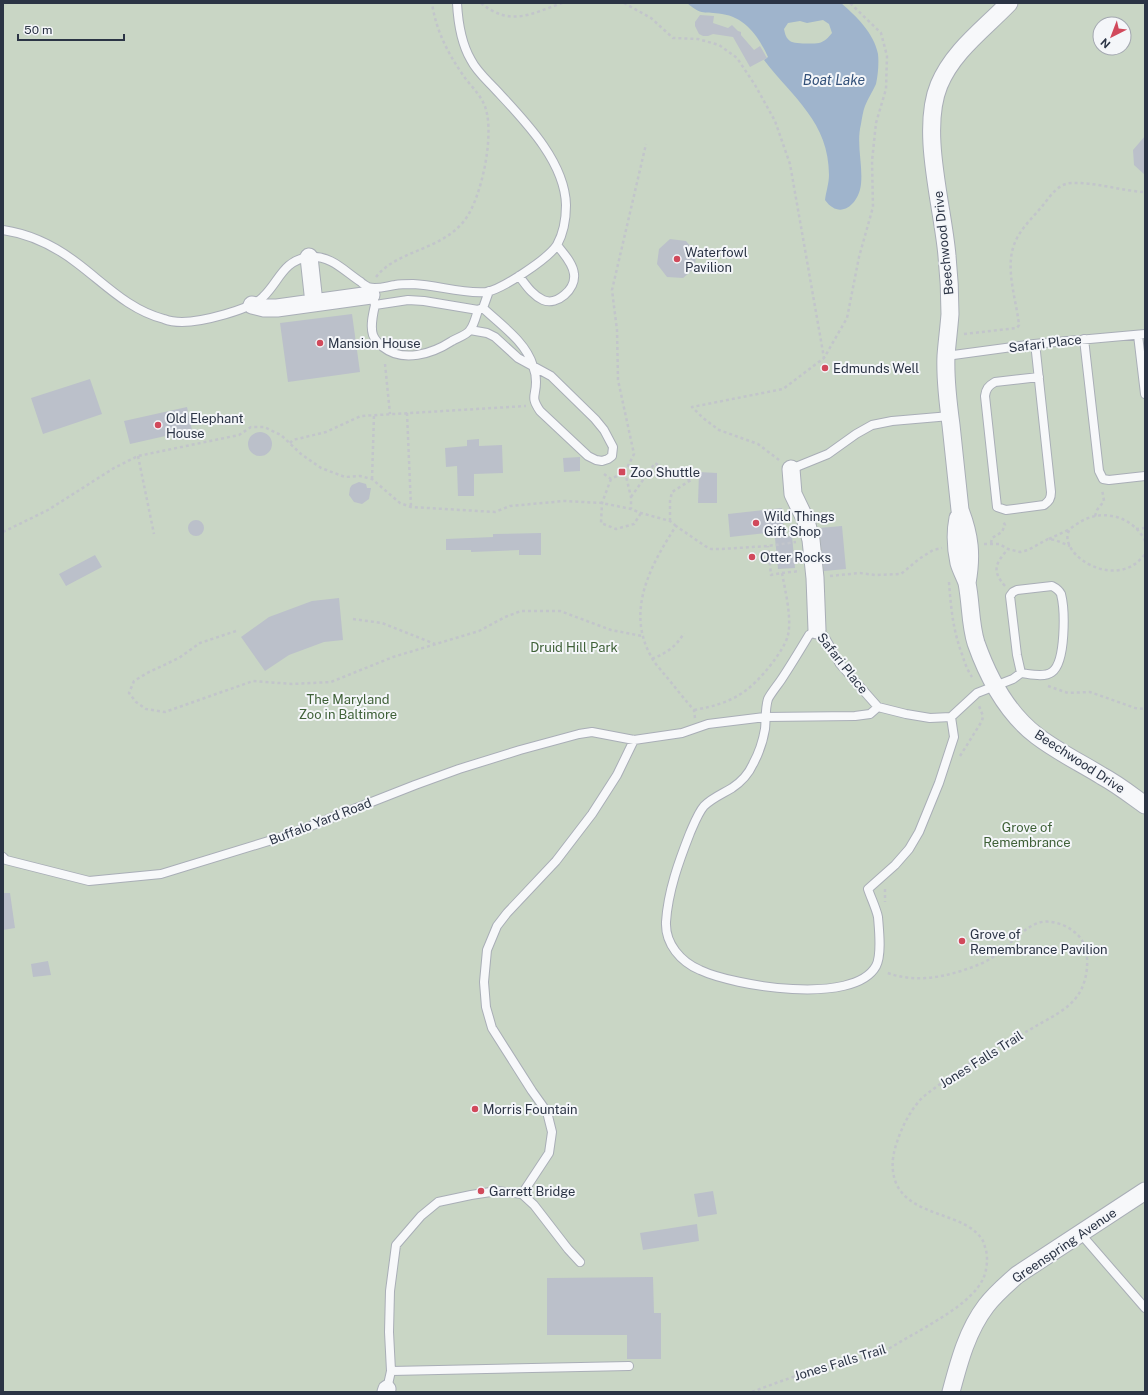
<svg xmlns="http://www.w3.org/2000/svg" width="1148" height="1395" font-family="'Public Sans',sans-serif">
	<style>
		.green { fill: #c9d6c5; fill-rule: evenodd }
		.water { fill: #9fb4cc; fill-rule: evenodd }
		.building { fill: #bbc0ca }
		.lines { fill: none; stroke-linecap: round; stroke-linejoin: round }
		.lane-casing { stroke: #a9aeb7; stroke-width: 10 }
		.street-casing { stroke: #a9aeb7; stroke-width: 19 }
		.path { stroke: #c2c5cb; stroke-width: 2.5; stroke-dasharray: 3 3; stroke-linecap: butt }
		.lane { stroke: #f7f8fa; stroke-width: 8 }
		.street { stroke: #f7f8fa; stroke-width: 17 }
		.poi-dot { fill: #d1495b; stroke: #f4f6f9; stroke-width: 1.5 }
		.labels { text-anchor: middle; stroke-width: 4; stroke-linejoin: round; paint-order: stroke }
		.street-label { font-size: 13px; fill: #2b3445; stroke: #f4f6f9 }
		.poi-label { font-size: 13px; fill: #2b3445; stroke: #f4f6f9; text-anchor: start }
		.park-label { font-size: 13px; fill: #3f6138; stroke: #f4f6f9 }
		.water-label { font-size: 14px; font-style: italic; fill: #34527a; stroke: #f4f6f9 }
	</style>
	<rect width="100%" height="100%" fill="#e4e7ec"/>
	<path class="green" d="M3,3H1145V1392H3ZM1100,24H1124V48H1100Z"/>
	<path class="water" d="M687,3H841C856,16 874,33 878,54C879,63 878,75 876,84C873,91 868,98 865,106C863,111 862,118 861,124C856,144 863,164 861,184C859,204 840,221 825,200C826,192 829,183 829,175C829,122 793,98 764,60L768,57C759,37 745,17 722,14C704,11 702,16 687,3ZM823,20L829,24L832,33C829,37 824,42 819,43C813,44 794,44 790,41C786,38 785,34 784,29L788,23L800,21L807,23Z"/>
	<path class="building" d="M700,15L714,16L713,23L728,28L732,25L738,31L741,32V35L754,50L760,46L767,58L750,67L733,37L713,34L708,36H703L699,34L695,26V22Z
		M1145,136V175L1134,165L1133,150Z
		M670,239L686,241L696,253L695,268L683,278L667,277L657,264L659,249Z
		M352,314L360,372L288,382L280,323Z
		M90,379L102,414L43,434L31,398Z
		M187,407L192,430L130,444L124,421Z
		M248 444a12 12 0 1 1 24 0a12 12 0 1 1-24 0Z
		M479,439V446L502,445L503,473L474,474V496H458L457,466L446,467L445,448L467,446V440Z
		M580,457V471L564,472L563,458Z
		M699,472L717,473V503H698Z
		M359,482L366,484L367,488H371L369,499L362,504L354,502L349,495L350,488L352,485Z
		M782,508L784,531L730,537L728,514Z
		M188 528a8 8 0 1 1 16 0a8 8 0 1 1-16 0Z
		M842,526L846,569L824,571L819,528Z
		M541,533V555H519V550L471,552V550H446V539L493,537V534Z
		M792,536L795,568L778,569L775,538Z
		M95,555L102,567L66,586L59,574Z
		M339,598L343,640L324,642L289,655L265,671L241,637L269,617L312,601Z
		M3,893H10L15,928L3,930Z
		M48,961L51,975L33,977L31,964Z
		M713,1191L717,1214L698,1217L694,1194Z
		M697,1224L699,1241L643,1250L640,1233Z
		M653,1277L654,1313H661V1359H627V1335H547V1278Z"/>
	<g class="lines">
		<g class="lane-casing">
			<path id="lane" d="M3,230C30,234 55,246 77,263C105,284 129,310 164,319C169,321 176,322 182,322C201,322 250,310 263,297C279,282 283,260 309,257C331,255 344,271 361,282C361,283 368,287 368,287C377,290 387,286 395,285C401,284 407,284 413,284C438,285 461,294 486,292C501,290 548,259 557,245C563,234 566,218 566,205C565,162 525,121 497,91C488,81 477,72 471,60C461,43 458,22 457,3
				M519,276C526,285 532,295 543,300C557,306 576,289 574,274C573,263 563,253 557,245
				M374,301L375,305L408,300L424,301L478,310L483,308L489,291
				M375,305C373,314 370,326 373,335C375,340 379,344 383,347C403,363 432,354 452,341C457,338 467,335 470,330C474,325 476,316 478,310
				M470,330L487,333L495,337L518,358L551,376L595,419L604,430L613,447L612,456L608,459L602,461L596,460L588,456L540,411C530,396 536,397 536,382C536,377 535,371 533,366C526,342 501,325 483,308
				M1138,335L1145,394
				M1084,339L1099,471L1103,479L1109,480L1145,476
				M1036,352L1051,492C1051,499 1049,501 1044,505L1006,510L997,507L985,396C986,389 988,386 995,382L1039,377
				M946,356L1034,344L1145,334
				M791,469L828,454L856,434L872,425L892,421L950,416
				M951,717L954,737L939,783L919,832L909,849L895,865L868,889C871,898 876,908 878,917C879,930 882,955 876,966C854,1006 734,986 700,970C681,962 665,944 666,922C668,891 679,861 690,833C694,824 698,813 704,806C712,798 722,794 732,788C741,782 749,773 753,764C759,753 763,741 765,729C766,720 765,708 768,699C771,693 777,686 781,680C791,665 800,650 809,635L817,630L824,636L840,664L878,707L906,714L930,718L951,717L977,693L1013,679L1021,673C1030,674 1044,678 1052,672C1066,662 1065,610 1061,594C1059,590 1056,588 1052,586L1017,590L1013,592L1010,596L1017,655L1021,673
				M3,857L6,860L89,881L161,874L285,836L415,785L459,769L520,750L579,734L592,732L634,740L682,733L708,724L765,717L855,716L870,714L878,707
				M522,1194L549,1153L552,1132L547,1112L532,1091L492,1028L486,1007L484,982L487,950L497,926L507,913L556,861L592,814L617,775L634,740
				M1080,1233L1145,1308
				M391,1371L389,1332L390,1291L396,1245L421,1216L438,1202L471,1195L497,1191L522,1194L534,1205L568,1249L580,1262
				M387,1389L391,1371L629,1366"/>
		</g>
		<g class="street-casing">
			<path id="street" d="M309,257L314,303
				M252,305L264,308H277L371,295
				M791,469L793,494L806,521L811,540L815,578L817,630
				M958,518C955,533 956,549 959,563C961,570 965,577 967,583C971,603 970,624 976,643C988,677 1008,714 1037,736C1058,752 1081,763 1102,776C1117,784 1131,795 1145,805
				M967,583C972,555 970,536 960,510C957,482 954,454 951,425C948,403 945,379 946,356C947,342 949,328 950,314C950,295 949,275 947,256C943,207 920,131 939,85C953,51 984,29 1009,3
				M386,1392L387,1389
				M951,1392C959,1362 967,1331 986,1306C995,1294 1006,1285 1017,1275L1145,1191"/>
		</g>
		<path class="path" d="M481,3C510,27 531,14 562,3
			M624,3L651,18L673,38L698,39L719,45L737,58L755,85L775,121L790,164L824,358
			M376,277C397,250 440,251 464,221C482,199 497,127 483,102C478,92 469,84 463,75C447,52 436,30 432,3
			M964,334L1017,328L1019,325C1016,297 1003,264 1017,238C1024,225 1035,215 1044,204C1051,195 1059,183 1072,183C1095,182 1122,191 1145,192
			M385,364L390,414
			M407,413L411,507
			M290,443L293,440L326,432L361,416L526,406
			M138,456L154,534
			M779,460L758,444L719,430L703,418L692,407L783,389L824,358L847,318L859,257L873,207L872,161L876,123L886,89L887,56L881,33L850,3
			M625,472L631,497V509
			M604,474L611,479L625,472L634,454L618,380L617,330L612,290L646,144
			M372,479L374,415
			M611,479L602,503L601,523L616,529L634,524L641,513
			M631,497L655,463L673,475L691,480
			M1095,516L1097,510L1104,501L1102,489
			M670,521V501L672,492L691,480
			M1136,529L1145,528
			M3,532L48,510L114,468L138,456L239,435L251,427H264L281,435L301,454L321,468L345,477L360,476L372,479L400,503L411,507L495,512L510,506L564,501L602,503L631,509L641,513L670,521L676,526
			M1049,539L1070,529
			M1145,541C1140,529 1126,518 1112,516C1101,514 1090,516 1080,522C1077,524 1073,526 1070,529C1054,552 1116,594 1145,554
			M991,543L992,538L1002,532L1005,525L1003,521
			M984,544H999L1008,549L1020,552L1028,550L1048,539L1055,540L1070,546
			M782,573L800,571
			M830,576L860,573L875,575L901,574L919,559L933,550L942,548
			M949,582C951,609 953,631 963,657C965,664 968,671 972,677
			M1005,586C991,570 996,563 1008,549
			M353,619L382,623L435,644
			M236,631L200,643L179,658L149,672L134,681L129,693L136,702L146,709L165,712L253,681L292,684L331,682L393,657L479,631L505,617L521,611H560L611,630L642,636
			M652,659C666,653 676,647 684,633
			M1048,686L1068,693L1090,692L1135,708L1145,709
			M694,710C733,703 749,693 773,662C778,655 786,644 788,635C792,618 785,590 782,573L771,575L768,546
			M695,718L694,710C684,699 675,687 665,675C661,670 655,664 652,658C625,612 650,566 676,526L705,546L711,549H722L768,546L796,542
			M960,756L982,721L983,716L979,706
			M885,889V902
			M752,1392C778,1382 803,1373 830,1366C847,1361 865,1358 882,1352C893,1347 904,1339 916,1333C937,1320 972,1302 983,1279C987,1270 988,1259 986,1250C985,1247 984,1244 983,1241C967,1212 911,1218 896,1183C891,1170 892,1158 896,1145C901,1129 909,1112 921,1099C927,1093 934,1089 940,1084C970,1061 1004,1045 1036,1026C1050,1018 1069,1009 1078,995C1088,981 1091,953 1081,939C1073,927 1052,918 1038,923C1025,927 1008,946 996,955C985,963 973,967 961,971C935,979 911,982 885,972"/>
		<use href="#lane" class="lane"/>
		<use href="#street" class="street"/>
	</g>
	<g class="poi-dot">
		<circle cx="677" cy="259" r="4"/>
		<circle cx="320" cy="343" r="4"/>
		<circle cx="825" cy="368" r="4"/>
		<circle cx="158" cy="425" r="4"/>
		<rect x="618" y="468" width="8" height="8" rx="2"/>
		<circle cx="756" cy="523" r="4"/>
		<circle cx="752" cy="557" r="4"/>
		<circle cx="962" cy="941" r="4"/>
		<circle cx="475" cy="1109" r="4"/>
		<circle cx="481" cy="1191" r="4"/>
	</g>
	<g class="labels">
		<g class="street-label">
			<text transform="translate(943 243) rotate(-96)" y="5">Beechwood Drive</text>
			<text transform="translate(1045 343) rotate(-7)" y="5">Safari Place</text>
			<text transform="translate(843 663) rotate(52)" y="5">Safari Place</text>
			<text transform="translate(1080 761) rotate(33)" y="5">Beechwood Drive</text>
			<text transform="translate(320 821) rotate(-21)" y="5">Buffalo Yard Road</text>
			<text transform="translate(981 1059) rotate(-32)" y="5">Jones Falls Trail</text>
			<text transform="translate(1064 1245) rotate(-34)" y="5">Greenspring Avenue</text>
			<text transform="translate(840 1362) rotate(-17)" y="5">Jones Falls Trail</text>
		</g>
		<g class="poi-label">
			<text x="685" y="257">Waterfowl<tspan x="685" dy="15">Pavilion</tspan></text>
			<text x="328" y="348">Mansion House</text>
			<text x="833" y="373">Edmunds Well</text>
			<text x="166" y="423">Old Elephant<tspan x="166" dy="15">House</tspan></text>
			<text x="630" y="477">Zoo Shuttle</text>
			<text x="764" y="521">Wild Things<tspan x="764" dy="15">Gift Shop</tspan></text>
			<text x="760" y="562">Otter Rocks</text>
			<text x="970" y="939">Grove of<tspan x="970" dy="15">Remembrance Pavilion</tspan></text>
			<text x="483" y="1114">Morris Fountain</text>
			<text x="489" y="1196">Garrett Bridge</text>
		</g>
		<g class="park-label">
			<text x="574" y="652">Druid Hill Park</text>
			<text x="348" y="704">The Maryland<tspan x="348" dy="15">Zoo in Baltimore</tspan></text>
			<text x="1027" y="832">Grove of<tspan x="1027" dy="15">Remembrance</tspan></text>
		</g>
		<g class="water-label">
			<text x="834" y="85">Boat Lake</text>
		</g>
	</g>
	<rect width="1148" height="1395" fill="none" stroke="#2b3445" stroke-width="8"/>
	<g transform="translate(1112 36) rotate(222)"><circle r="19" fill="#f4f6f9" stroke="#a4a8b1"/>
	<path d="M0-3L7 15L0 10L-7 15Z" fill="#d1495b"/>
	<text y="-6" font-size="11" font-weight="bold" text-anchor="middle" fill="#2b3445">N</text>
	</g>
	<path d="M18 34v6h106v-6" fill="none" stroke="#2b3445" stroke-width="2"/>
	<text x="24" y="34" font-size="12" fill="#2b3445" stroke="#f4f6f9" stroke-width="3" paint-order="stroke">50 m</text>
</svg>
